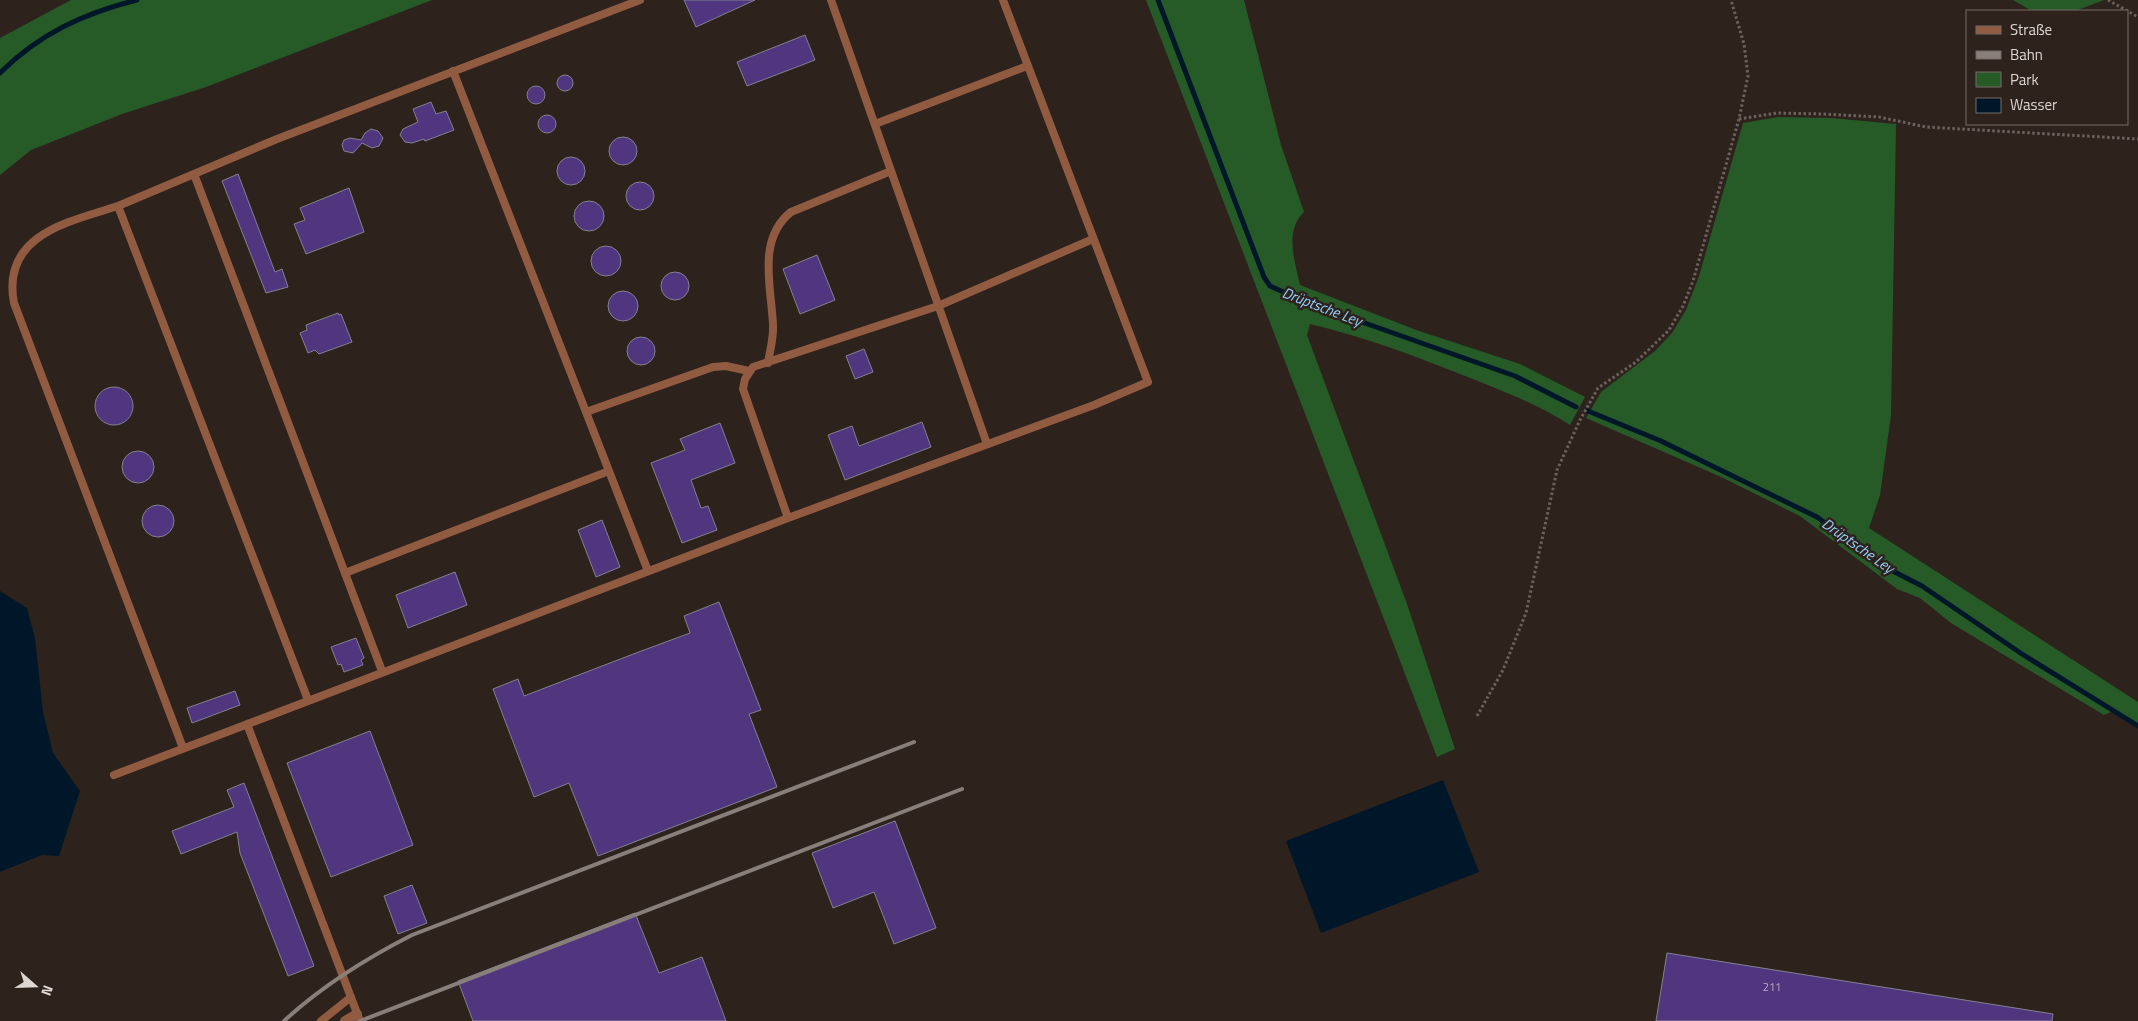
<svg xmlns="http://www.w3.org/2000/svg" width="2138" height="1021" font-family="'Titillium Web',sans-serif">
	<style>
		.green { fill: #265b28 }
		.water { fill: #001729 }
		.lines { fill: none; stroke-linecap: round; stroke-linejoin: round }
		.stream { stroke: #001729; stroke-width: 5 }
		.building { fill: #4f367f; stroke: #84818e }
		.path { stroke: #6c615d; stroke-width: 3; stroke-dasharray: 2.5 2.5; stroke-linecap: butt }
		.lane { stroke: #915b41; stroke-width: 8 }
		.street { stroke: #915b41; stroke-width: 10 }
		.rail { stroke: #897f7a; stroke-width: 4 }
		.labels { text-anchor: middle; stroke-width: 5; stroke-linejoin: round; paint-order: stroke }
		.number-label { font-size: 11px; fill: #baaebd }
		.water-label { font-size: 15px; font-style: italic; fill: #92cefc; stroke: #2e221d }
	</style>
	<rect width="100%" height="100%" fill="#2e221d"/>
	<path class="green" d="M71,0H432L206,87L122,114L31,150L0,175V38Z
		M1146,0H1244L1281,145L1304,212C1284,231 1295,262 1300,285L1419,331L1520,364L1585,397L1570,425C1540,405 1507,393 1473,379C1420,358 1366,337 1310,324L1307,335L1407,604L1455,749L1437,757Z
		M2013,0H2104L2075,11H2032Z
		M1778,117L1831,118L1896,124L1891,415L1880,495L1869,528L2138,702V728L2111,712L2104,715L1951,623L1920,598L1897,589L1800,516L1719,476L1586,418L1601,392L1655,351L1672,333L1686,310L1699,276L1743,123Z"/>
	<path class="water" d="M0,591L27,608L35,638L43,712L53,753L80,791L59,856L42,855L0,872Z
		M1443,780L1479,872L1321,933L1286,841Z"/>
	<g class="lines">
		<path class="stream" d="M1158,0L1264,277L1270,286L1308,303L1515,376L1576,407
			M0,73C39,34 84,13 137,0
			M1588,411L1661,441L1817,517L1881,565L1922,586L2022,654L2138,726"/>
	</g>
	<path class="building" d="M684,0H755L696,27Z
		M805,35L815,60L747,86L737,62Z
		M557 83a8 8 0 1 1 16 0a8 8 0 1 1-16 0Z
		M527 95a9 9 0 1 1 18 0a9 9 0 1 1-18 0Z
		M431,102L436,114L446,111L454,130L425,141L424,139L412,143L405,142L400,135L403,129L418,122L413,109Z
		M538 124a9 9 0 1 1 18 0a9 9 0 1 1-18 0Z
		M371,129L378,131L383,138L379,146L372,148L362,143L353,153L344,151L342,145L344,140L350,138L361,140L365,133Z
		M609 151a14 14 0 1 1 28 0a14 14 0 1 1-28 0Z
		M557 171a14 14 0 1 1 28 0a14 14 0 1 1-28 0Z
		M238,174L275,272L282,269L288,287L266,293L222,181Z
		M626 196a14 14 0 1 1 28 0a14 14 0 1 1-28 0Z
		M349,188L364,232L306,254L294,224L305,220L300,208Z
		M574 216a15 15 0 1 1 30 0a15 15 0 1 1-30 0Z
		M591 261a15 15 0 1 1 30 0a15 15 0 1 1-30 0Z
		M817,255L835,300L800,314L783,269Z
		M661 286a14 14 0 1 1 28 0a14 14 0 1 1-28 0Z
		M608 306a15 15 0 1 1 30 0a15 15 0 1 1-30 0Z
		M338,313L339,315L341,314L352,342L319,354L315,350L308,353L300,333L307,330L306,325Z
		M627 351a14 14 0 1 1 28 0a14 14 0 1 1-28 0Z
		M864,349L873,372L855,379L846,356Z
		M95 406a19 19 0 1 1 38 0a19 19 0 1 1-38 0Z
		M922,422L931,447L845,480L828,435L852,426L859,446Z
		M720,423L735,463L691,480L701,508L708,506L717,530L682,543L651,463L685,450L680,439Z
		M122 467a16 16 0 1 1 32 0a16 16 0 1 1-32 0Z
		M142 521a16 16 0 1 1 32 0a16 16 0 1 1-32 0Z
		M602,520L620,567L596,577L578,530Z
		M455,572L467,605L408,628L396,595Z
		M719,602L761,710L749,714L777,787L598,856L569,783L534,797L493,689L518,679L524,696L636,653L690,633L684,616Z
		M356,638L364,658L361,660L363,665L344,672L341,664L338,665L331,647Z
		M235,691L240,705L192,723L187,708Z
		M370,731L413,845L331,877L287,763Z
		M244,783L314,966L288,976L240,853L237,832L181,854L172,831L234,807L227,790Z
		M895,821L936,928L894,944L874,892L833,908L812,853Z
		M412,885L427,923L398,934L384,896Z
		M635,913L659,973L702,957L726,1021H473L458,981Z
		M1667,953L2053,1014L2052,1021H1656Z"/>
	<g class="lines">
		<path class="path" d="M2108,0L2138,17
			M1739,119L1777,113L1822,114L1879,117L1926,127L2138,139
			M1477,716L1503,670L1526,613L1557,470L1580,420L1598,388L1636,362L1669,330L1683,306L1693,281L1739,119L1748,76L1744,44L1731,0"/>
		<path class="lane" d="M831,0L987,444
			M453,71L648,571
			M875,124L1027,66
			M194,174L382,671
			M118,206C68,222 1,235 14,303L183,748
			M768,363C770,350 774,337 773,324C771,286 757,239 791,212L891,171
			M586,412L713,367L726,366L749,371
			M788,518L743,389L745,379L753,367L938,306L1093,239
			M345,573L609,471
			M308,700L118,206L277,139L640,0
			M247,724L360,1021
			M114,775L788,518L1094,405L1148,382L1003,0
			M321,1021L351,997"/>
		<path class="street" d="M345,1021L357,1014"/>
		<path class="rail" d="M284,1021C323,985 365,959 412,935L914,742
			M360,1021L962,789"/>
	</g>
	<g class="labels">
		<g class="number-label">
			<text x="1772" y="991">211</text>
		</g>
		<g class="water-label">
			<text transform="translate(1322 307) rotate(21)" y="5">Drüptsche Ley</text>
			<text transform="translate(1858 546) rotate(35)" y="5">Drüptsche Ley</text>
		</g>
	</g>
	<rect x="1966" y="10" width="162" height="115" fill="#2e221d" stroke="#746a65"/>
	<rect x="1976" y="26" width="25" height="8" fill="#915b41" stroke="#746a65"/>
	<text x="2010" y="35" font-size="15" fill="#ded6d2">Straße</text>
	<rect x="1976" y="51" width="25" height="8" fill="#897f7a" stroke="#746a65"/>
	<text x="2010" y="60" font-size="15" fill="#ded6d2">Bahn</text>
	<rect x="1976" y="72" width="25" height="15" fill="#265b28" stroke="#746a65"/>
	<text x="2010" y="85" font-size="15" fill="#ded6d2">Park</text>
	<rect x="1976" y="98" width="25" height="15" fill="#001729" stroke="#746a65"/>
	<text x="2010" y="110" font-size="15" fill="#ded6d2">Wasser</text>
	<g transform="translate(35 986) rotate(110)" stroke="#2e221d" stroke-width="4" paint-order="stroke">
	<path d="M0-4L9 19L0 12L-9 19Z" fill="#ded6d2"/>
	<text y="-8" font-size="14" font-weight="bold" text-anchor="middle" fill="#ded6d2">N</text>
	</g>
</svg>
